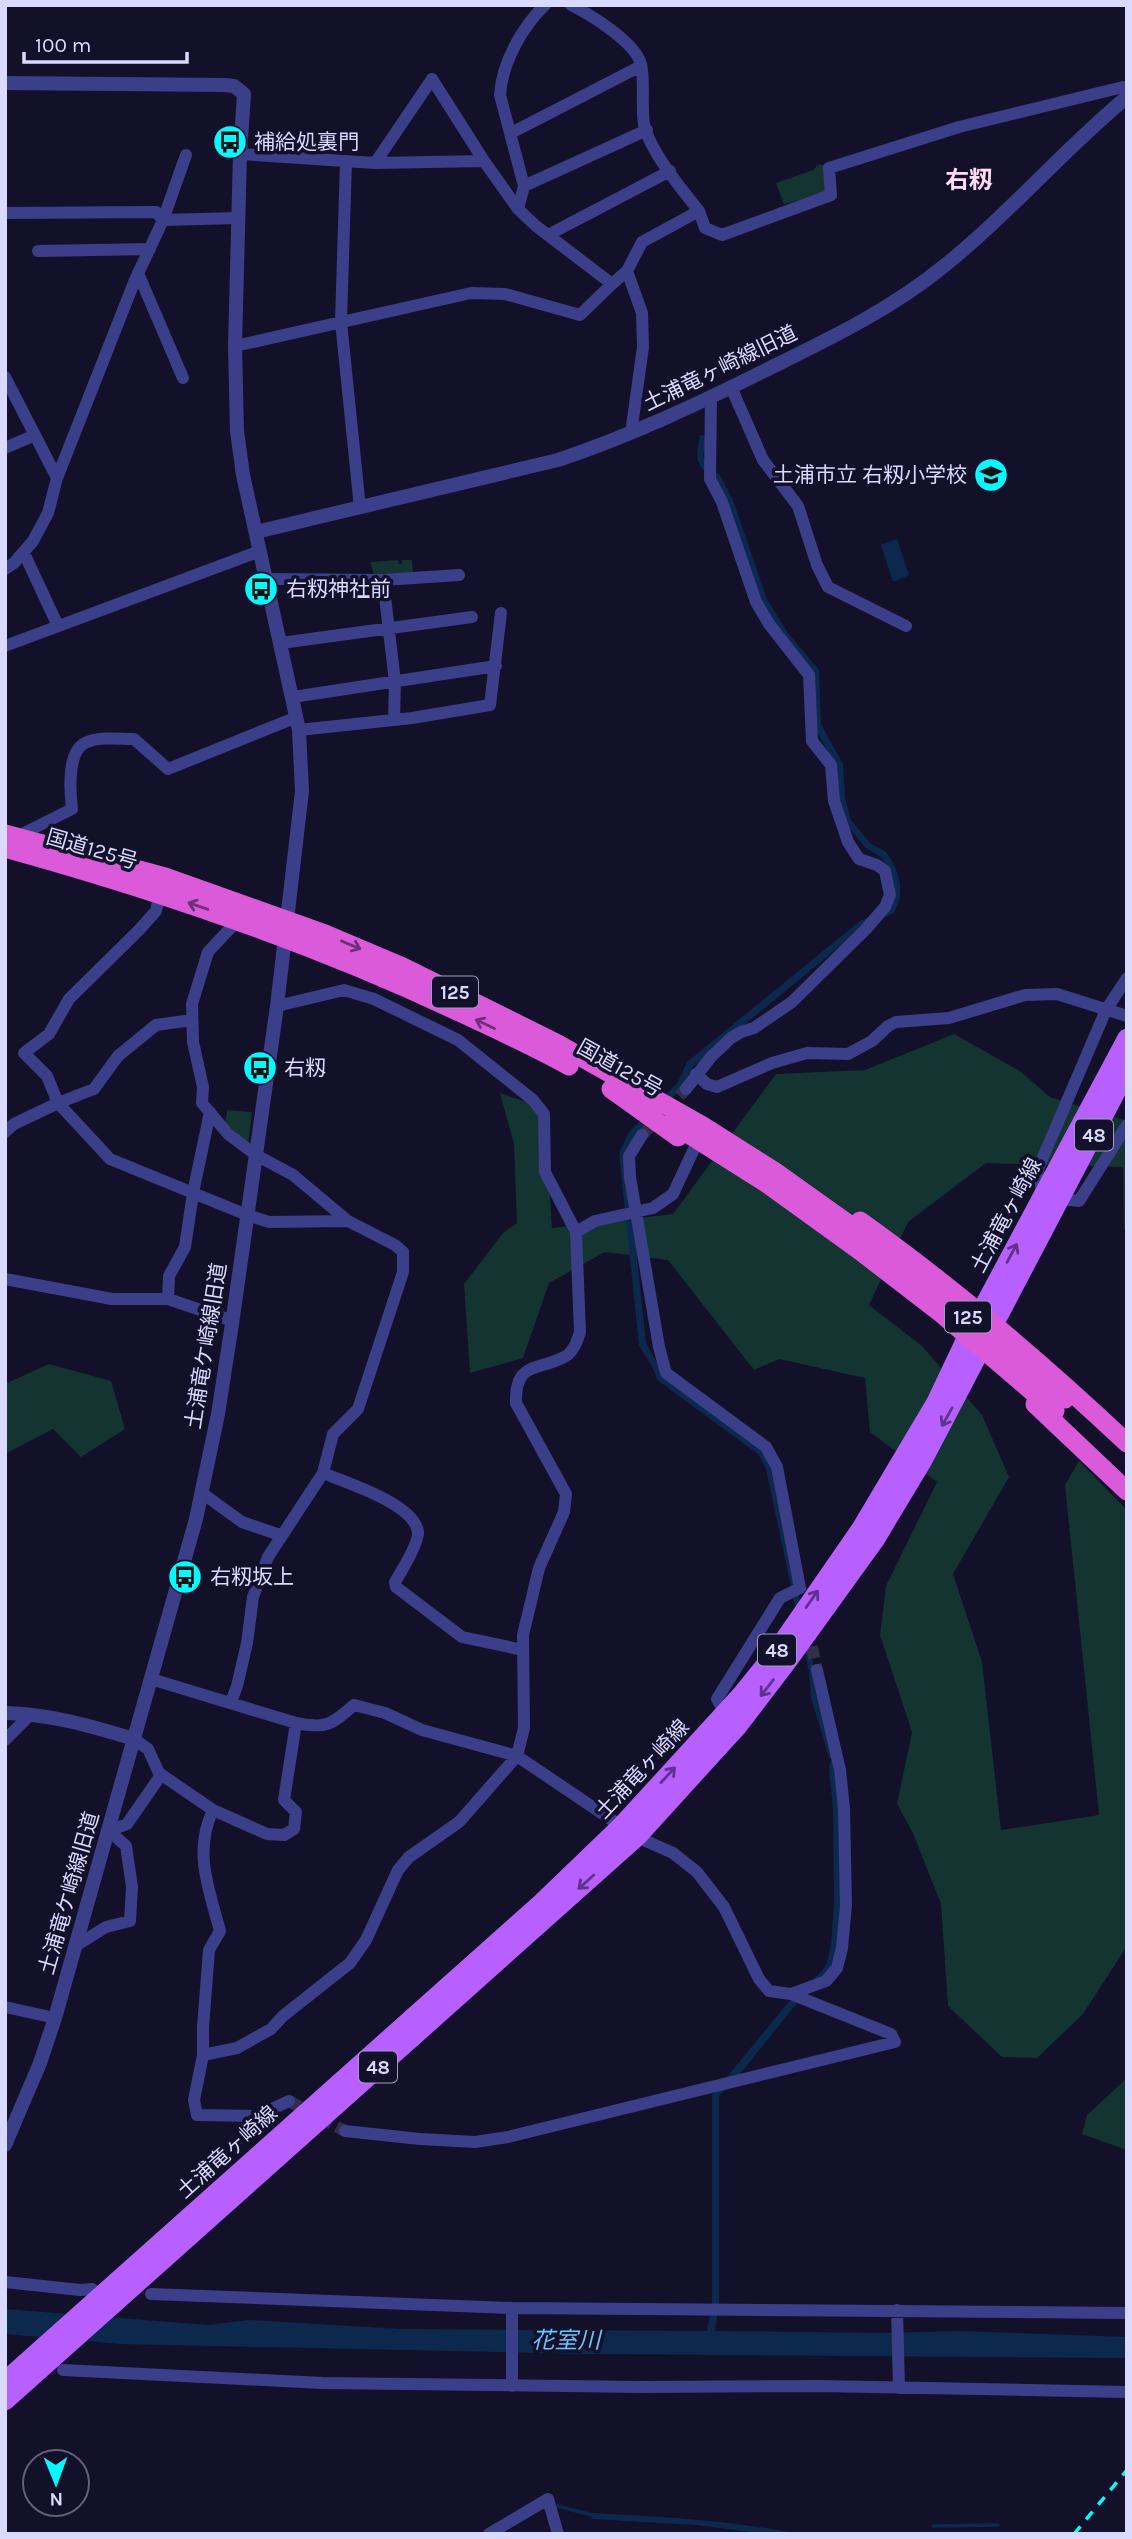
<svg xmlns="http://www.w3.org/2000/svg" width="1132" height="2539" font-family="Karla,'Noto Sans JP',sans-serif">
	<style>
		.green { fill: #133430 }
		.water { fill: #0c294d }
		.lines { fill: none; stroke-linecap: round; stroke-linejoin: round }
		.stream { stroke: #0c294d; stroke-width: 3.5 }
		.minor-tunnel { stroke: #312e4a; stroke-width: 12; stroke-dasharray: 12 6; stroke-linecap: butt }
		.minor { stroke: #3b3f89; stroke-width: 12 }
		.tertiary { stroke: #3b3f89; stroke-width: 14 }
		.primary { stroke: #b760ff; stroke-width: 19 }
		.trunk { stroke: #db5ada; stroke-width: 19 }
		.rail { stroke: #05faff; stroke-width: 3.5; stroke-dasharray: 10 9; stroke-linecap: butt }
		.trunk-bridge { stroke: #db5ada; stroke-width: 19 }
		.oneway { stroke: #6d3179 }
		.oneway2 { stroke: #5d348a }
		.labels { text-anchor: middle; stroke-width: 7; stroke-linejoin: round; paint-order: stroke }
		.shield { fill: #13102a; stroke: #9e9dbf; stroke-width: 2 }
		.shield-label { font-size: 19px; font-weight: bold; fill: #dad9ff }
		.poi-label { font-size: 21px; fill: #dad9ff; stroke: #13102a; text-anchor: start }
		.street-label { font-size: 21px; fill: #dad9ff; stroke: #13102a }
		.water-label { font-size: 23px; font-style: italic; fill: #67c5ff; stroke: #13102a }
		.quarter-label { font-size: 24px; font-weight: bold; fill: #ffdbf5; stroke: #13102a }
	</style>
	<rect width="100%" height="100%" fill="#13102a"/>
	<path class="green" d="M818,165H826L828,193L784,204L776,183L813,170Z
		M398,560L399,564H402V560H412L413,575L374,574L370,562Z
		M954,1034L1020,1071L1050,1097L1127,1121V1232L1124,1229L1123,1167L986,1163L908,1222L869,1305L922,1346L982,1415L1009,1477L953,1574L982,1662L1001,1830L1099,1815L1065,1485L1079,1461L1127,1510V1946L1083,2014L1037,2058L1002,2057L948,2006L941,1904L913,1833L897,1804L912,1732L880,1635L886,1586L937,1482L870,1432L865,1378L779,1359L754,1370L668,1260L605,1252L549,1283L523,1358L470,1373L464,1284L503,1233L517,1223L514,1144L500,1093L544,1108L552,1228L673,1214L776,1074L865,1070Z
		M227,1110L252,1112L248,1145L225,1126Z
		M49,1364L111,1381L125,1429L81,1457L53,1429L5,1454V1384Z
		M1127,2078V2150L1082,2134L1087,2115Z"/>
	<path class="water" d="M700,435L708,436L703,456L708,467L720,475L733,500L767,599L788,633L819,670L821,724L843,764L845,798L851,820L870,843L886,852L895,866L900,883V898L894,913L863,927L693,1067L683,1087L634,1136L626,1155L646,1343L655,1360L763,1449L773,1468L831,1751L840,1808L842,1904L834,1966L794,2007L732,2084L719,2095V2304L715,2331L884,2333L959,2331L1127,2337V2358L586,2354L121,2344L5,2334V2309L208,2325L249,2320L401,2329L707,2331L712,2304V2095L787,2004L822,1971L827,1963L831,1945L834,1903L833,1807L829,1770L831,1759L829,1757L811,1698L809,1672L766,1469L758,1454L657,1380C655,1367 645,1357 639,1345L619,1153L629,1132L678,1082L687,1062L860,921L888,908V869L881,857L866,848L844,822L838,801L835,765L814,726L812,673L760,602L713,478C694,464 696,457 700,435Z
		M897,539L909,575L893,582L881,545Z
		M593,2513C662,2517 731,2520 799,2534H766L696,2525L592,2519Z"/>
	<g class="lines">
		<path class="stream" d="M557,2506L596,2516
			M933,2526L998,2525"/>
		<path class="minor-tunnel" d="M642,1135L686,1089
			M808,1629L817,1670
			M289,2101L345,2131"/>
		<path class="minor" d="M545,5C522,27 502,63 500,95L524,186L518,209L536,226L612,284L627,271L642,242L699,211C682,190 649,150 644,124C641,104 645,83 641,64C635,42 591,15 571,5
			M511,133L641,66
			M240,154L375,163L432,79L484,161L518,209
			M346,161L341,322L360,508
			M375,163L484,161
			M524,186L647,130
			M699,211L705,228L722,235L831,195L829,168L959,127L1123,87L1127,89
			M5,213L156,212L163,220L238,218
			M548,235L670,171
			M38,251L150,249
			M627,271L642,313L643,347L631,433
			M138,273L183,378
			M235,346L471,293L505,294L580,315L612,284
			M5,377L57,478
			M731,387L763,460L798,506L817,565L828,587L906,626
			M5,448L35,435
			M24,553L58,626
			M5,569L14,563L33,541L48,513L57,478L135,280L163,220L186,155
			M267,579L383,580L459,575
			M383,580L395,682L394,720
			M281,643L472,617
			M5,646L260,551
			M293,697L496,666
			M299,730L412,718L490,705L501,613
			M16,837L72,809C70,792 67,752 85,743C99,736 120,739 134,739L168,769L297,717
			M160,893L156,911L139,930L69,999L49,1034L24,1053L47,1076L58,1103L94,1089L118,1056L156,1025L192,1020
			M277,1006L344,990L374,999L458,1040L533,1100L544,1114L545,1172L576,1232
			M696,1074L707,1084L717,1087L772,1063L807,1053L848,1054L872,1041L888,1026L896,1022L949,1018L1025,995L1057,994L1127,1016
			M686,1089L711,1057L731,1038L741,1032L754,1028L792,1002L866,929L885,907L890,895L885,871L877,865L859,859L848,842L834,801L831,765L812,741L809,675L769,624L756,602L722,502L710,479L711,397
			M5,1132L14,1124L58,1103L110,1159L247,1215L269,1222L348,1221
			M642,1135L629,1156L630,1177L659,1347L666,1373L766,1447L777,1467L800,1588L780,1598L717,1699L725,1714
			M1042,1195L1038,1169L1106,1010L1127,978
			M1061,1199L1079,1201L1127,1125
			M5,1279L112,1299H168L233,1321
			M168,1299L169,1276L185,1247L193,1193L210,1112
			M323,1473C345,1482 415,1504 418,1532C419,1543 401,1572 395,1582L396,1587L462,1637L523,1650
			M202,1493L242,1522L280,1535
			M151,1679L296,1723C326,1729 331,1725 354,1705L385,1713L422,1730L517,1756L637,1837L673,1853L697,1872L724,1907L759,1979L769,1991L791,1994L891,2034L895,2042L508,2137L475,2142L420,2139L345,2131
			M231,1702L237,1686L247,1643L253,1597L268,1557L323,1473L333,1434L358,1409L403,1272V1252L395,1245L348,1221L293,1175L256,1155L228,1134L202,1103L203,1087L193,1042L192,1004L208,952L238,920
			M134,1739L148,1749L159,1773L213,1810L267,1834L284,1835L294,1829L296,1812L284,1800L296,1723
			M5,1740L31,1714
			M213,1810C193,1852 209,1889 220,1931L209,1950L203,2027V2055L194,2100L197,2115L257,2116L289,2101
			M77,1945L106,1927L130,1921L132,1887L126,1846L109,1831L127,1824L161,1775
			M791,1994L826,1981L837,1968L842,1948L846,1905L844,1809L840,1770L817,1670
			M5,2007L55,2018
			M203,2055L237,2048L271,2029L283,2016L350,1963L366,1940L398,1870L409,1857L459,1822L517,1756L524,1728L523,1635L539,1568L564,1512L566,1494L516,1403C515,1360 538,1372 566,1356C574,1351 577,1341 580,1332L576,1232L595,1221L653,1208L673,1194L694,1149
			M5,2282L80,2290L92,2289
			M151,2294L512,2308L1127,2313
			M512,2308V2386
			M897,2310L899,2388
			M63,2370L322,2383L641,2387L820,2386L1127,2392
			M489,2534L548,2499L558,2534"/>
		<path class="tertiary" d="M5,83L224,85L234,86L244,94L240,154L235,346L237,431L243,475L299,730L302,791L277,1006L232,1324L218,1414L196,1519L55,2018L40,2063L5,2145
			M256,532L558,460C630,436 698,404 766,370C829,339 890,310 944,266C1009,214 1063,150 1127,97
			M5,1713C50,1714 91,1726 134,1739"/>
		<path class="primary" d="M5,2381L541,1903L622,1825L741,1695L775,1653L860,1530L936,1402L964,1343L1127,1038
			M5,2401L637,1837L738,1726L787,1662L875,1540L923,1460L1127,1071"/>
		<path class="trunk" d="M5,834L165,877L325,934L403,967L558,1044L703,1126L774,1171L868,1238
			M5,848C161,891 313,943 459,1012C496,1029 533,1046 569,1066
			M611,1089L678,1137
			M671,1123L766,1183L859,1250
			M860,1221C954,1288 1043,1364 1127,1443
			M1035,1404L1127,1491"/>
		<path class="rail" d="M1074,2534L1127,2470"/>
		<path class="trunk-bridge" d="M868,1238L1007,1349L1065,1399
			M859,1250L942,1314L1055,1411"/>
	</g>
	<defs><path id="oneway-shaft" d="M-6 0H5M1.5-3L5.5 0L1.5 3" fill="none" stroke-width="1.6" stroke-linecap="round" stroke-linejoin="round" transform="scale(1.75)"/></defs>
	<g class="oneway">
		<use href="#oneway-shaft" transform="translate(198 906) rotate(-161)"/>
		<use href="#oneway-shaft" transform="translate(351 945) rotate(23)"/>
		<use href="#oneway-shaft" transform="translate(485 1024) rotate(-155)"/>
	</g>
	<g class="oneway2">
		<use href="#oneway-shaft" transform="translate(1012 1253) rotate(-62)"/>
		<use href="#oneway-shaft" transform="translate(947 1417) rotate(119)"/>
		<use href="#oneway-shaft" transform="translate(812 1599) rotate(-55)"/>
		<use href="#oneway-shaft" transform="translate(767 1688) rotate(128)"/>
		<use href="#oneway-shaft" transform="translate(668 1775) rotate(-47)"/>
		<use href="#oneway-shaft" transform="translate(586 1882) rotate(138)"/>
	</g>
	<defs>
		<g id="bus-disc" transform="scale(1.75)"><circle r="9.5" fill="#05faff" stroke="#13102a"/><path d="M-5-6H5V4H4V6H2V4H-2V6H-4V4H-5ZM-3.5-4V0h7V-4ZM-3.5 1.2v1.5H-2V1.2ZM2 1.2v1.5H3.5V1.2Z" fill="#111"/></g>
		<g id="school-disc" transform="scale(1.75)"><circle r="9.5" fill="#05faff" stroke="#13102a"/><path d="M0-5L7-2L0 1L-7-2ZM-4 1L0 2.5L4 1V4Q0 6-4 4Z" fill="#111"/></g>
	</defs>
	<g fill-rule="evenodd">
		<use href="#bus-disc" x="230" y="142"/>
		<use href="#school-disc" x="991" y="475"/>
		<use href="#bus-disc" x="261" y="589"/>
		<use href="#bus-disc" x="260" y="1068"/>
		<use href="#bus-disc" x="185" y="1577"/>
	</g>
	<g class="labels">
		<g class="shield">
			<rect x="432" y="976.5" width="46" height="31" rx="5"/>
			<rect x="1075" y="1119.5" width="38" height="31" rx="5"/>
			<rect x="945" y="1301.5" width="46" height="31" rx="5"/>
			<rect x="758" y="1634.5" width="38" height="31" rx="5"/>
			<rect x="359" y="2051.5" width="38" height="31" rx="5"/>
		</g>
		<g class="shield-label">
			<text x="455" y="999">125</text>
			<text x="1094" y="1142">48</text>
			<text x="968" y="1324">125</text>
			<text x="777" y="1657">48</text>
			<text x="378" y="2074">48</text>
		</g>
		<g class="poi-label">
			<text x="254" y="149">補給処裏門</text>
			<text x="967" y="482" text-anchor="end">土浦市立 右籾小学校</text>
			<text x="286" y="596">右籾神社前</text>
			<text x="284" y="1075">右籾</text>
			<text x="210" y="1584">右籾坂上</text>
		</g>
		<g class="street-label">
			<text transform="translate(720 368) rotate(-26)" y="7">土浦竜ヶ崎線旧道</text>
			<text transform="translate(92 849) rotate(16)" y="7">国道125号</text>
			<text transform="translate(620 1068) rotate(29)" y="7">国道125号</text>
			<text transform="translate(1006 1215) rotate(-62)" y="7">土浦竜ヶ崎線</text>
			<text transform="translate(206 1346) rotate(-81)" y="7">土浦竜ケ崎線旧道</text>
			<text transform="translate(642 1769) rotate(-47)" y="7">土浦竜ヶ崎線</text>
			<text transform="translate(69 1893) rotate(-74)" y="7">土浦竜ケ崎線旧道</text>
			<text transform="translate(227 2152) rotate(-42)" y="7">土浦竜ヶ崎線</text>
		</g>
		<g class="water-label">
			<text x="566" y="2348">花室川</text>
		</g>
		<g class="quarter-label">
			<text x="969" y="188">右籾</text>
		</g>
	</g>
	<rect width="1132" height="2539" fill="none" stroke="#dad9ff" stroke-width="14"/>
	<g transform="translate(56 2483) rotate(179)"><circle r="33" fill="#13102a" stroke="#63607f" stroke-width="2"/>
	<path d="M0-5L12 26L0 18L-12 26Z" fill="#05faff"/>
	<text y="-10" font-size="19" font-weight="bold" text-anchor="middle" fill="#dad9ff">N</text>
	</g>
	<path d="M24 52v10h163v-10" fill="none" stroke="#dad9ff" stroke-width="3.5"/>
	<text x="35" y="52" font-size="21" fill="#dad9ff" stroke="#13102a" stroke-width="5" paint-order="stroke">100 m</text>
</svg>
